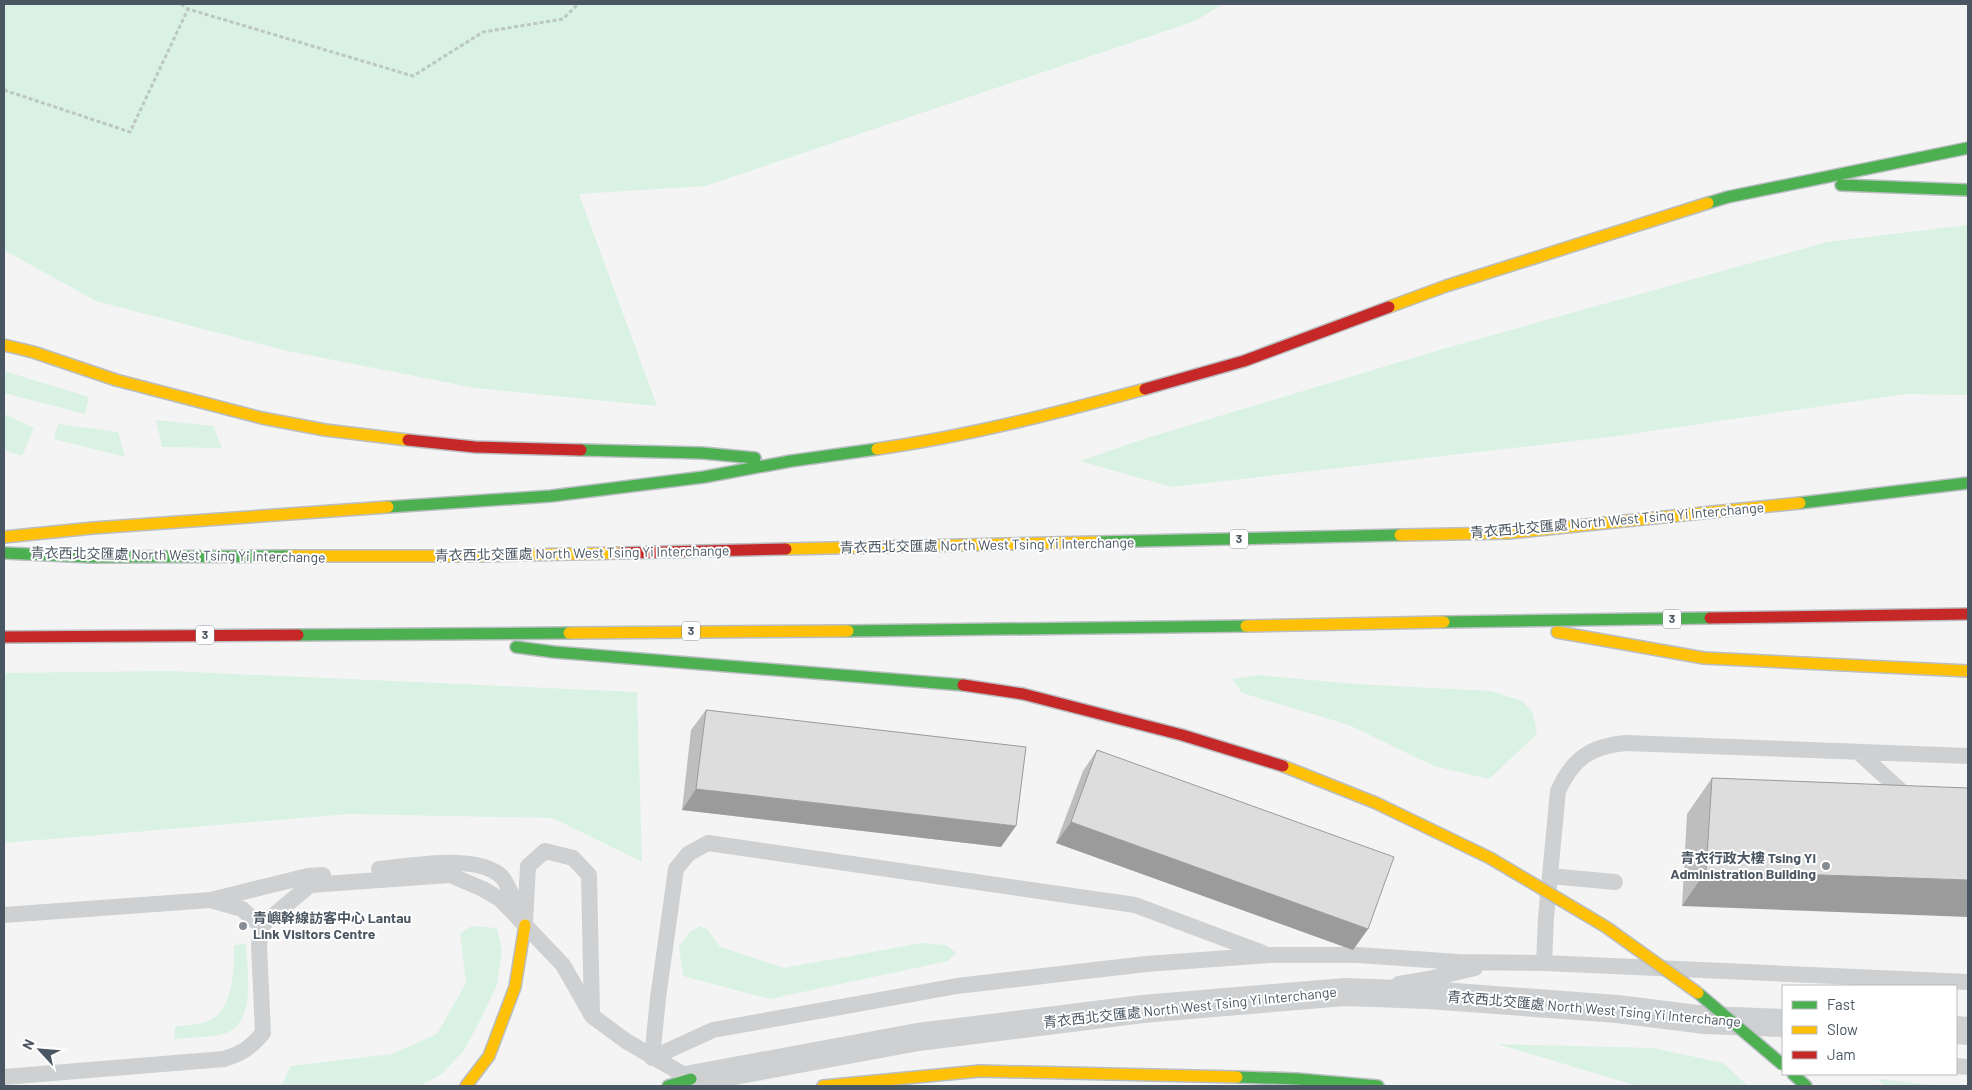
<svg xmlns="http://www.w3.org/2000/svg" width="1972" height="1090" font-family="Barlow,'Noto Sans TC',sans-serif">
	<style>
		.green { fill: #d9f2e3 }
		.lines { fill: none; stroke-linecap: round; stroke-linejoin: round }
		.fast-casing { stroke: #b9bec3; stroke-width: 14 }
		.slow-casing { stroke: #b9bec3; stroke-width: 14 }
		.jam-casing { stroke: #b9bec3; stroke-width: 14 }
		.path { stroke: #bcc7c4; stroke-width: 3; stroke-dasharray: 4 2.5; stroke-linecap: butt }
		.lane { stroke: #ced0d2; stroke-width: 16 }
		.street { stroke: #ced0d2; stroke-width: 28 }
		.fast { stroke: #4caf50; stroke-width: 11 }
		.slow { stroke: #ffc107; stroke-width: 11 }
		.jam { stroke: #c62828; stroke-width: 11 }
		.fast-bridge-casing { stroke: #b9bec3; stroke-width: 14; stroke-linecap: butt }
		.slow-bridge-casing { stroke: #b9bec3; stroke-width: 14; stroke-linecap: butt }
		.fast-bridge { stroke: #4caf50; stroke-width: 11 }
		.slow-bridge { stroke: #ffc107; stroke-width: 11 }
		.wall { fill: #bebebf }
		.shaded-wall { fill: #9b9b9b }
		.building { fill: #ddddde; stroke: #9b9b9b }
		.poi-dot { fill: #868d94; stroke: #fff; stroke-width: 2 }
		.labels { text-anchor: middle; stroke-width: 4; stroke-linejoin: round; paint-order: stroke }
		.shield { fill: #fff; stroke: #808990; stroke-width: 1 }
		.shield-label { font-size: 12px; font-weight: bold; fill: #4a5661 }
		.street-label { font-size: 14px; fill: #4a5661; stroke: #fff }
		.poi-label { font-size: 14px; font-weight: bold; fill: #4a5661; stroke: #fff; text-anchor: end }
	</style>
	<rect width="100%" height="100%" fill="#f4f4f4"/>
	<path class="green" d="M4,4H1223L1195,21L705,186L579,194L657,406L475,388L288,351L96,301L4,250Z
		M1968,225V395L1906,394L1610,437L1172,487L1080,461L1147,438L1446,348L1827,242Z
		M4,371L89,397L85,414L4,393Z
		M4,414L34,428L22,456L4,450Z
		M156,420L213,426L222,448L162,447Z
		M58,424L118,432L125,457L54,439Z
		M169,671L637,692L642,862L553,818L349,814L4,843V673Z
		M1257,675L1355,684L1491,691L1522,701L1533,713L1537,734L1489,779L1434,766L1349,725L1242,693L1232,679Z
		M472,926L497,928L502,952L497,984L482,1017L464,1050L442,1074L420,1086H281L291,1066L392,1054L437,1034L466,983L460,933Z
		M700,926L708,930L720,947L784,968L922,943L946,945L956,953L948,961L770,999L683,976L679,946L690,932Z
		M246,944C247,971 258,1027 220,1035C205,1038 189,1037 174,1039L175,1027C186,1025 199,1025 210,1020C234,1009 234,968 234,945Z
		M1497,1044L1653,1048L1723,1063L1748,1086H1638Z
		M1878,1079L1941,1086H1885Z"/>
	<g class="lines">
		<g class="fast-casing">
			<path id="fast" d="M1841,185L1968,190
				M1708,203L1728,197L1968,148
				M581,450L702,453L755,458
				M1800,503L1968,483
				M388,507L551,496L704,477L791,461L877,449
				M1096,542L1400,535
				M4,553L92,557L291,556
				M1444,622L1710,618
				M848,631L1246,626
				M298,635L569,633
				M516,647L554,652L963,685
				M1793,1074L1806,1086
				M1237,1077L1297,1079L1378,1086
				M668,1086L691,1079"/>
		</g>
		<g class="slow-casing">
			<path id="slow" d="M1389,307L1446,286L1708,203
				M4,345L33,352L116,380L262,418L325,430L408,440
				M877,449C968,436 1057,413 1145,389
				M1400,535L1508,533L1800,503
				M4,537L93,528L388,507
				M786,549L1096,542
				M291,556H475L621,553
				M1246,626L1444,622
				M1557,632L1704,658L1968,671
				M569,633L848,631
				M1283,766L1376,803L1490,858
				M466,1086L489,1056L515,987L525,925
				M823,1086L980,1071L1237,1077"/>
		</g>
		<g class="jam-casing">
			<path id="jam" d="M1145,389L1244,361L1389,307
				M408,440L475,447L581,450
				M621,553L786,549
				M1710,618L1968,614
				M4,637L298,635
				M963,685L1023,694L1182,735L1283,766"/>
		</g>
		<path class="path" d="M181,4L188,9L413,76L483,32L563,19L578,4
			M4,90L130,132L188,9"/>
		<path class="lane" d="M1858,752L1910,799
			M379,869C411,866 476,853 501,876C508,882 515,905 520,914
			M1550,876L1615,882
			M214,901L242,909L261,926
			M4,915L211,900L308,876L323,875
			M525,922L528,866L545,851L573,858L589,875L592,1014
			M1544,963L1546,917L1558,791C1573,758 1591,746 1626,743L1968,756
			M1399,984L1429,979L1475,968
			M652,1058L713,1030L957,986L1146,964L1270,955H1358L1458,962L1544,963L1968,982
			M652,1058L658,998L676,869L688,854L708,843L1135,905L1263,953
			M1956,1066L1968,1067
			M4,1077L224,1059C243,1053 250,1048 263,1033L259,945L261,926L310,885L450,875L483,889L500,899L563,965L592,1016L626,1041L691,1079"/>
		<path class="street" d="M1956,1030L1968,1031
			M691,1079L918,1037L1143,1009L1345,992L1428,995L1617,1009L1705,1020L1783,1023"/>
		<use href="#fast" class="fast"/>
		<use href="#slow" class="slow"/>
		<use href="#jam" class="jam"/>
		<g class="fast-bridge-casing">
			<path id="fast-bridge" d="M1698,993L1783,1065"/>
		</g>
		<g class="slow-bridge-casing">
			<path id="slow-bridge" d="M1490,858L1606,927L1698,993"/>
		</g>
		<use href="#fast-bridge" class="fast-bridge"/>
		<use href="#slow-bridge" class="slow-bridge"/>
	</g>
	<path class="wall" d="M706,710L1001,847L682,810L691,730Z
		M1097,750L1368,929L1353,950L1056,843L1083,771Z
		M1712,778L1968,788L1682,906L1687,814Z"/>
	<path class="shaded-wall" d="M696,789L1016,826L1001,847L682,810Z
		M1071,822L1368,929L1353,950L1056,843Z
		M1706,871L1968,880V917L1682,906Z"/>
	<path class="building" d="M706,710L1026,747L1016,826L696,789Z
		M1097,750L1394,857L1368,929L1071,822Z
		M1712,778L1968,788V880L1706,871Z"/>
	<g class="poi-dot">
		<circle cx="1826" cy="866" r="5"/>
		<circle cx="243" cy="926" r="5"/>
	</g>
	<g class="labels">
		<g class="shield">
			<rect x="1230" y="529.5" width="18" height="19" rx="4"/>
			<rect x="1663" y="609.5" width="18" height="19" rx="4"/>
			<rect x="682" y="621.5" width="18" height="19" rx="4"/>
			<rect x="196" y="625.5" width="18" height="19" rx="4"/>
		</g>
		<g class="shield-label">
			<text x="1239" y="543">3</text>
			<text x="1672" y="623">3</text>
			<text x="691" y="635">3</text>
			<text x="205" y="639">3</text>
		</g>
		<g class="street-label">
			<text transform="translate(1617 520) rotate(-5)" y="5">青衣西北交匯處 North West Tsing Yi Interchange</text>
			<text transform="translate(987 545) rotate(-1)" y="5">青衣西北交匯處 North West Tsing Yi Interchange</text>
			<text transform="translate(582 553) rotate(-1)" y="5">青衣西北交匯處 North West Tsing Yi Interchange</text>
			<text transform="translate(178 555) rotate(1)" y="5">青衣西北交匯處 North West Tsing Yi Interchange</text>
			<text transform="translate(1190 1007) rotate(-6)" y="5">青衣西北交匯處 North West Tsing Yi Interchange</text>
			<text transform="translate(1594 1009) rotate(5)" y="5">青衣西北交匯處 North West Tsing Yi Interchange</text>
		</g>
		<g class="poi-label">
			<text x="1816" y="863">青衣行政大樓 Tsing Yi<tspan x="1816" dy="16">Administration Building</tspan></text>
			<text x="253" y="923" text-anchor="start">青嶼幹線訪客中心 Lantau<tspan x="253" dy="16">Link Visitors Centre</tspan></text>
		</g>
	</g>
	<rect width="1972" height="1090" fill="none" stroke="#4a5661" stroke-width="10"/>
	<rect x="1782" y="985" width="175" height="90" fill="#ffffff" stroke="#b7bbc0"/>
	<rect x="1792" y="1001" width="25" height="8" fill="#4caf50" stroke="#b7bbc0"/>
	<text x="1827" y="1010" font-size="15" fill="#4a5661">Fast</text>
	<rect x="1792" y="1026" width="25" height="8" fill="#ffc107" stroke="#b7bbc0"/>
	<text x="1827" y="1035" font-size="15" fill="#4a5661">Slow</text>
	<rect x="1792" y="1051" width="25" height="8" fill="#c62828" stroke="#b7bbc0"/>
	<text x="1827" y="1060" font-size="15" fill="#4a5661">Jam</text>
	<g transform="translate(40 1050) rotate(296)" stroke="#ffffff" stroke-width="4" paint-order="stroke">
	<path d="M0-4L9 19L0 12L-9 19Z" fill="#4a5661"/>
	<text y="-8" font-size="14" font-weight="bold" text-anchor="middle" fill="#4a5661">N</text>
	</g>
</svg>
